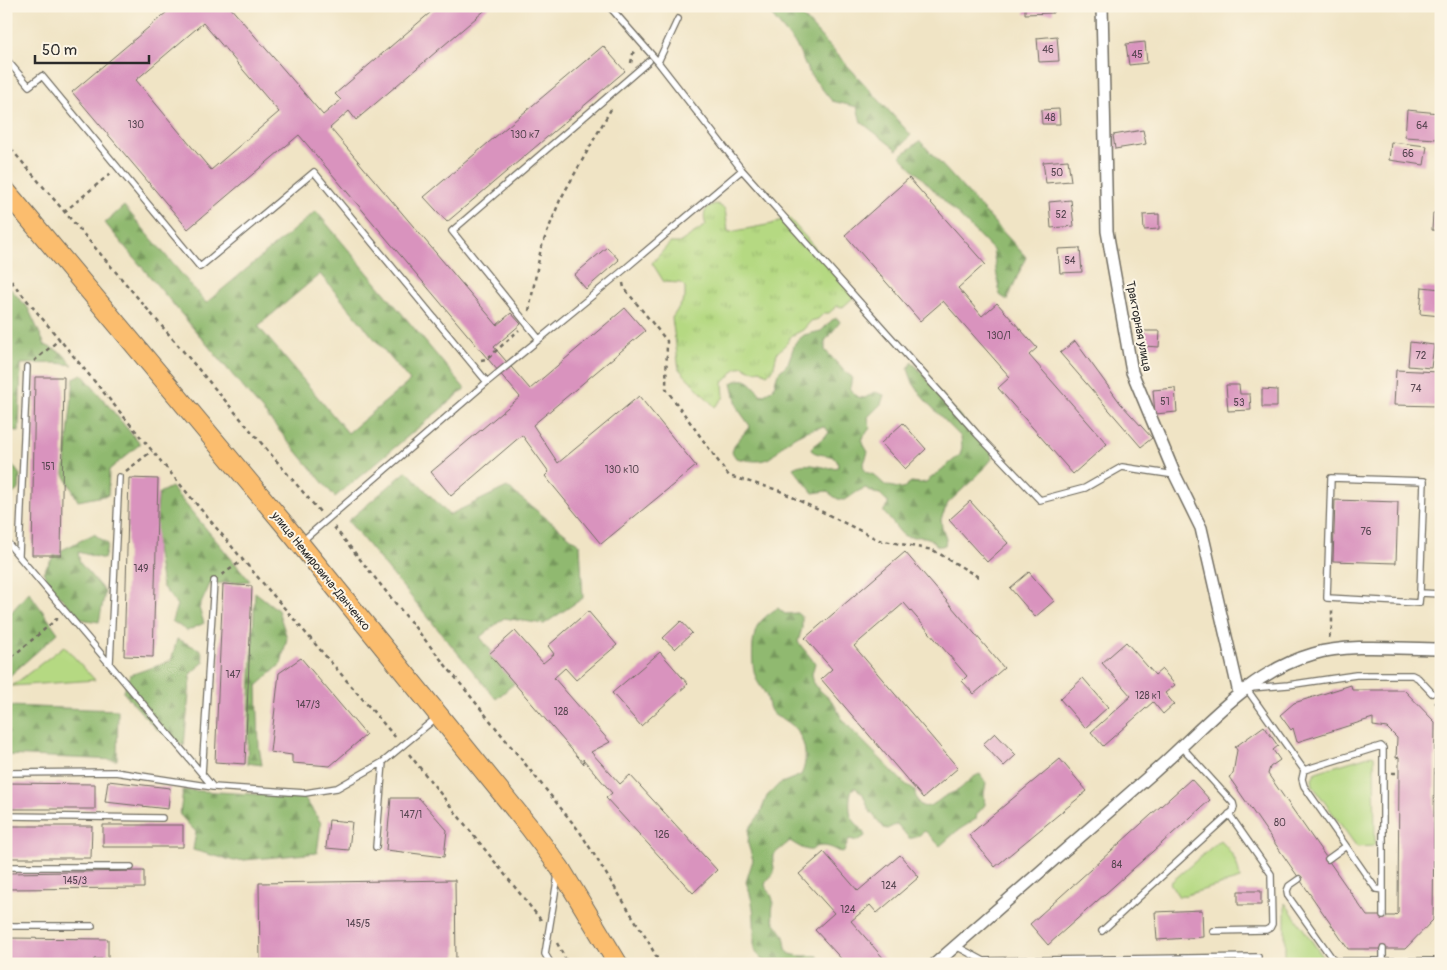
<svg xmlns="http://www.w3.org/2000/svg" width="1447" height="970" font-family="Pangolin,sans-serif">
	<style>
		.grass { fill: url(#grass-tufts); stroke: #708256 }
		.forest { fill: url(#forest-firs); stroke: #5e724e; fill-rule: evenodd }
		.park { fill: #b5d982; stroke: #708256 }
		.building { fill: #d993be; fill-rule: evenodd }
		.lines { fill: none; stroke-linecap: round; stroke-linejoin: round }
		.lane-casing { stroke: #706c61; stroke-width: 8 }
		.street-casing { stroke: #706c61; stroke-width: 14 }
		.primary-casing { stroke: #706c61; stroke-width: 21 }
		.path { stroke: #706c61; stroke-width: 2.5; stroke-dasharray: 4 4; stroke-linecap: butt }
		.lane { stroke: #fff; stroke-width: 5.5 }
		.street { stroke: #fff; stroke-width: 11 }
		.primary { stroke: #fbbd6e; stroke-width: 19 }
		.labels { text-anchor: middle; stroke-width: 4; stroke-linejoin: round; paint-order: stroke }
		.number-label { font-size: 10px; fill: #564550 }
		.street-label { font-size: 12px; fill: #2b2b2b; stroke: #fcf5e5 }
	</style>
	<defs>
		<pattern id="grass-tufts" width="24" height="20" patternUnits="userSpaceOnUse" patternTransform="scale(1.25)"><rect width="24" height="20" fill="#b5d982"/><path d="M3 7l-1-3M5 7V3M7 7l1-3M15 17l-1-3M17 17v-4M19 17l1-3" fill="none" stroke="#9cba70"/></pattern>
		<pattern id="forest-firs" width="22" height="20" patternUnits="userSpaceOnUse" patternTransform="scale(1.25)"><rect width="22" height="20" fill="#90b970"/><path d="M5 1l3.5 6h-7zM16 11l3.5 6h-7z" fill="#76975c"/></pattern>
	</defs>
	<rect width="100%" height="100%" fill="#fcf5e5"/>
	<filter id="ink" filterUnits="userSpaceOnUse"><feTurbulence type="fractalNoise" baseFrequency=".02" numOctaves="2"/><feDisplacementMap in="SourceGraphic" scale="10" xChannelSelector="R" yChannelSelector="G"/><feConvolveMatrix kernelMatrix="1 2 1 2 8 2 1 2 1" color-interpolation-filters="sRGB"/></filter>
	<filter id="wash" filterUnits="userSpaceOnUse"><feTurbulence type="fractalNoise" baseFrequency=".0096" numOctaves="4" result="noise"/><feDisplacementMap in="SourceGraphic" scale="20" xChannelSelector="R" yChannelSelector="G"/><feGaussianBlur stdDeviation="1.12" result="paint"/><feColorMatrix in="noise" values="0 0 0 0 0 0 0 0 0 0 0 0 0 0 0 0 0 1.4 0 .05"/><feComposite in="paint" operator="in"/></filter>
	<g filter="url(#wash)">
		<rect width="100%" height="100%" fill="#f0e4c5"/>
		<path class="grass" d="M717,204L725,209L728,231L730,232L772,224L788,217L856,295L843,307L837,306L829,313H824L818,319L811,321L803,330L791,336L787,343L777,353L773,370L767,374L760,370C753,372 749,370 743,366L736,369L723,383L724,397L715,407L679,369L672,318L685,298V287L681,283L664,282L652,263L670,243H679L706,225C702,214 705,205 717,204Z"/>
		<path class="forest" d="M764,6H793L911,135L897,150L861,122L857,107L832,101L809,73L796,45Z
			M920,141L1026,257L1007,300L1000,295L993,250L900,156Z
			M124,206L206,303L316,211L465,389L335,497L105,223ZM320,274L410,381L348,433L258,326Z
			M6,284L28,308L45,345L62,353L73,365L57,363L21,364L19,431L6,430Z
			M837,318L840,322L825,341V350L845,372L852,377L850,388L857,397L865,398L875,392L884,395L881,404L868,417L870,428L861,440L868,452L863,466L866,472L874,475L885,485L902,489L911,482L920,483L926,482L960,455L962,447L961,437L924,399L913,383L908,369L912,362L991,451L992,459L980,473L948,503L941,519L942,528L946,539L945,545C936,549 935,542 928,538C921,535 910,539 903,535C899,532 889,517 884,513V510L888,505V502L880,494L874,493L866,488C846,494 848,510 827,491L813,493L793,468C809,459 822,471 838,467C838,450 820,459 811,450L812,447L828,434L829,432L825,427C810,428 794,435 782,446C778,450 773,457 767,459C758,463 745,460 736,458L732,452L735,444L750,426L738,409L732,383C747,374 753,385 761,395L768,392L773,389L778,373L788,363L795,343L804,335L821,331L832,320Z
			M82,374L140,444L109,470L108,495L78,501L64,474L74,378Z
			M6,456L20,475L19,489L6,499Z
			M407,471L449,515L507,487L580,545L583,598L544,624L504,618L480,637L516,682L496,699L348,521Z
			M171,487L250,581L210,584L199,608L204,623L187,631L172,621L177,605L162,586L154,534L159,493Z
			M94,534L108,544L104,559L78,552L80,563L105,592L99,622L80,619L54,590L43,572L56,553Z
			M29,592L58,633L6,679V618Z
			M255,592L278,610L287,638L281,664L257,686L259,747L262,765L247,763Z
			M778,608L785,614L797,613L802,617V628L798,642L815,663L812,674L814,685L833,702L841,717L851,729L903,782L915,791C917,812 929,809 942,798C946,795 952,793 957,791C965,786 970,777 980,774L986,783L984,794L985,805L977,814L976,819L957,831L940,846L925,831C920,834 916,839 909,838L897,824L887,829L884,828L869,810L863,794L856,788H853C849,792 849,810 851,816C854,823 862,827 865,836L858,841L849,839L844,852L842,853C834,848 825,844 816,847C812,849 813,851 808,850C802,849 795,844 790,841L773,855C772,860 775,871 774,872C772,878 766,878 765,886C779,904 770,902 773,920C776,925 782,931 784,937C787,944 783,953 794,955C802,957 810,955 818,956L819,964H766L754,950C754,923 756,907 746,882L753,860L748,844L749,829L760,814L767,796L779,784L801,775C810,758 804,733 788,722C782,718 774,718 770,709C768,705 768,699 766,695C763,689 758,684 756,678C751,665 751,638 758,625C762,619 772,611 778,608Z
			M177,639L201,650L204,662L191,673L184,746L156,729L123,692L130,675L171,661Z
			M6,706L118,710L117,760L6,755Z
			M183,790L304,797L321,823L317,853L234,861L193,850L196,832L180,815Z"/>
		<path class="park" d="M64,646L95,680L12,686Z
			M1372,755L1374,756L1375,844L1373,846L1357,847L1313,786L1312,778L1316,772Z
			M1220,840C1232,852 1238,862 1240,879L1179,897L1170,883Z
			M1285,903L1328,964H1285Z"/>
		<g id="blocks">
			<path class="building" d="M174,6H229L323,115L341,100L335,94L438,6H490L356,120L349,111L330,128L497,325L511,313L521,324L494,347L530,389L625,308L645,331L533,425L558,463L639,396L696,466L601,544L545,476L549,472L522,435L451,496L431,472L520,397L299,135L188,229L72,92ZM203,23L279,112L211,170L136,80Z
				M1025,6H1053V13L1025,14Z
				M1057,36L1059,61L1039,62L1037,38Z
				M1145,42L1147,63L1129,65L1126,44Z
				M603,46L625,71L447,222L424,197Z
				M1059,109L1060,124H1042L1041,110Z
				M1407,110L1439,113L1436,139L1405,137Z
				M1143,130L1146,144L1115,149L1113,135Z
				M1391,142L1427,146L1424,165L1389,160Z
				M1068,160L1071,181L1046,183L1043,162Z
				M909,178L985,264L958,288L982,316L997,303L1037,348L1029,355L1107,444L1073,474L998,388L1010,377L943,301L920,321L845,235Z
				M1071,200L1074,226L1051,228L1049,202Z
				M1433,213H1441V231L1432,230Z
				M1159,214V229L1144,230L1143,215Z
				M607,247L619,260L586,289L574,275Z
				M1080,248L1082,272L1060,273L1058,249Z
				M1422,287L1441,289V316L1420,314Z
				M1144,331H1160L1159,347L1144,346Z
				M1075,341L1121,404L1152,438L1141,447L1060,353Z
				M1410,342L1434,345L1431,368L1408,366Z
				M1396,370L1439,372L1437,406L1394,405Z
				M35,377H64L61,555H32Z
				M1226,385H1239L1240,394H1250L1251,410L1228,411Z
				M1175,388L1177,412L1155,414L1153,390Z
				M1262,389L1277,390V407H1262Z
				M903,423L926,449L905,469L881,443Z
				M129,478L158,479L153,657L124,656Z
				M1335,500L1398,502L1396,563L1333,561Z
				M970,501L1008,543L987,562L949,520Z
				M905,552L1004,668L974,694L962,681L967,676L904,603L854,646L958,768L923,798L821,679L832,669L805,638Z
				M1029,572L1054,601L1035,617L1010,588Z
				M223,584L252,586L245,764L215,762Z
				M588,611L617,645L576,680L565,668L554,678L610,742L591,752L620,784L630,775L717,870L693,893L606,798L612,793L583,759L584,764L489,654L515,631L543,663L554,654L548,646Z
				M681,621L692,633L675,649L663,638Z
				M1126,642L1155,675L1162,669L1175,685L1165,693L1174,704L1163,714L1153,702L1103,746L1091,732L1131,696L1102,663Z
				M660,652L688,684L641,726L612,693Z
				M301,658L366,735L330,766L292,763V755L270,752L279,673Z
				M1083,678L1108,707L1085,728L1060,699Z
				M1351,685L1352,690H1404L1435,722L1433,920L1405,949H1348L1229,777L1233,774L1237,750L1235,747L1264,726L1278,746L1273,750L1280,760L1270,767L1268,774L1367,916H1395L1398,913L1399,770V757L1396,758L1397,738L1387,728L1373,726V718L1297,742L1293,728L1291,730L1280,715L1294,703Z
				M995,733L1016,755L1004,766L983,744Z
				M1060,759L1087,791L995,867L969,835Z
				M1191,779L1210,800L1048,945L1030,924Z
				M108,781L170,788L168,809L105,802Z
				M6,783L95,784V809H6Z
				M391,798H419L447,830L444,857L386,850Z
				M329,820L352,822L349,850L326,848Z
				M103,825H183V847H103Z
				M6,826H92L91,858H6Z
				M824,852L858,891L900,855L919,877L877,913L870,905L851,921L885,960L881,964H846L815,930L834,913L799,874Z
				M144,871V888L6,889V873Z
				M455,880L456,964H260L259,883Z
				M1238,891H1261V905H1238Z
				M1202,910L1203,937L1157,940L1155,912Z
				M6,938L108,939V959H94L93,964H6Z"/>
		</g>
	</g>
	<g filter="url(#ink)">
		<use href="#blocks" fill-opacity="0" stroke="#706c61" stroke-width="1"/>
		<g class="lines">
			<g class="lane-casing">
				<path id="lane" d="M609,6L658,62L742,170L977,434L1040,500L1085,488L1122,467L1175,475
					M6,59L29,86L42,76L200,267L314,172L487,382L301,542
					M658,62L678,19
					M539,339L452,231L649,61
					M487,382L620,273L742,170
					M6,541L213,787L305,793L337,788L383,762L436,718
					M19,555L27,367
					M1420,593L1424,481L1331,478L1327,598L1419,603L1420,593L1441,594
					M110,663L119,477
					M1246,688L1304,770L1302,779L1304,786L1346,846L1328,859
					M1251,688L1288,685L1356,675H1412L1418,678L1432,693
					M1304,770L1381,746L1383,748V890L1376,889L1346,846
					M6,773L115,772L213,787
					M202,774L214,581
					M6,816L162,818
					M376,847L383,762
					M6,867H131
					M1299,879L1289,886L1287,891L1288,896L1334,961H1441
					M1383,890V916
					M6,926H92
					M1102,931L1233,811L1234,807L1233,803L1182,747
					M1213,931L1266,930L1270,928L1272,924L1271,874L1229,814
					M956,946L984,961L1258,957
					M1383,949V962
					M551,964L545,954L558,875"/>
			</g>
			<g class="street-casing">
				<path id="street" d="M1102,6L1107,231L1132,372L1175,475L1201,528L1239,693
					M935,964C1008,900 1081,836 1154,772C1204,728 1247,673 1313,654C1350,643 1401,649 1441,649"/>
			</g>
			<g class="primary-casing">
				<path id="primary" d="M6,191L284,524L530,828L560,868L618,964"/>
			</g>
			<path class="path" d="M631,63L634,49
				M6,143L320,512
				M64,212L111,173
				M6,275L243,560L396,738
				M623,283L624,288L667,341L666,389L729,476L778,490L879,540L933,550L980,578
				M529,311L541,248L560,200L611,109
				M481,360L487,359L519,330
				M34,361L60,339
				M126,471L152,451
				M334,527L580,832L648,941L660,964
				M222,575L243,560
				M1329,638L1332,627V609
				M6,662L59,617
				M1435,702L1441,708
				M409,754L541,920
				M1392,773H1399
				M1434,773H1441
				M557,943L568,964"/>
			<use href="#lane" class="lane"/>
			<use href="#street" class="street"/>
			<use href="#primary" class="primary"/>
		</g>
	</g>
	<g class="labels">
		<g class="number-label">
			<text x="1048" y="53">46</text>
			<text x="1137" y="58">45</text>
			<text x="1050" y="121">48</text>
			<text x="136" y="128">130</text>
			<text x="1422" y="129">64</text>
			<text x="525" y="138">130 к7</text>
			<text x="1408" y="157">66</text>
			<text x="1057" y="176">50</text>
			<text x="1061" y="218">52</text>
			<text x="1070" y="264">54</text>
			<text x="999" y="339">130/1</text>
			<text x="1421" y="359">72</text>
			<text x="1416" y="392">74</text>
			<text x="1165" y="405">51</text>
			<text x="1239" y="406">53</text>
			<text x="48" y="470">151</text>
			<text x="622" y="473">130 к10</text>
			<text x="1366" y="535">76</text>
			<text x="141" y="572">149</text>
			<text x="233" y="678">147</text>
			<text x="1148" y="699">128 к1</text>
			<text x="308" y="708">147/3</text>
			<text x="561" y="715">128</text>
			<text x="411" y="818">147/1</text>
			<text x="1280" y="826">80</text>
			<text x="662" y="838">126</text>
			<text x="1117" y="868">84</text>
			<text x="75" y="884">145/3</text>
			<text x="889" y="889">124</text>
			<text x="848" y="913">124</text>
			<text x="358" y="927">145/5</text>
		</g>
		<g class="street-label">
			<text transform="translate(1139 326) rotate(79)" y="4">Тракторная улица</text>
			<text transform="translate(321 571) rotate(51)" y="4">улица Немировича-Данченко</text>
		</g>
	</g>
	<rect width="1447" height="970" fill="none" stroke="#fcf5e5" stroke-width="25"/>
	<path d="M35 55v8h114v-8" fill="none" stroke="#2b2b2b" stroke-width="2.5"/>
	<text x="42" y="55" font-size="15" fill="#2b2b2b" stroke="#fcf5e5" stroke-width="4" paint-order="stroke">50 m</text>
</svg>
